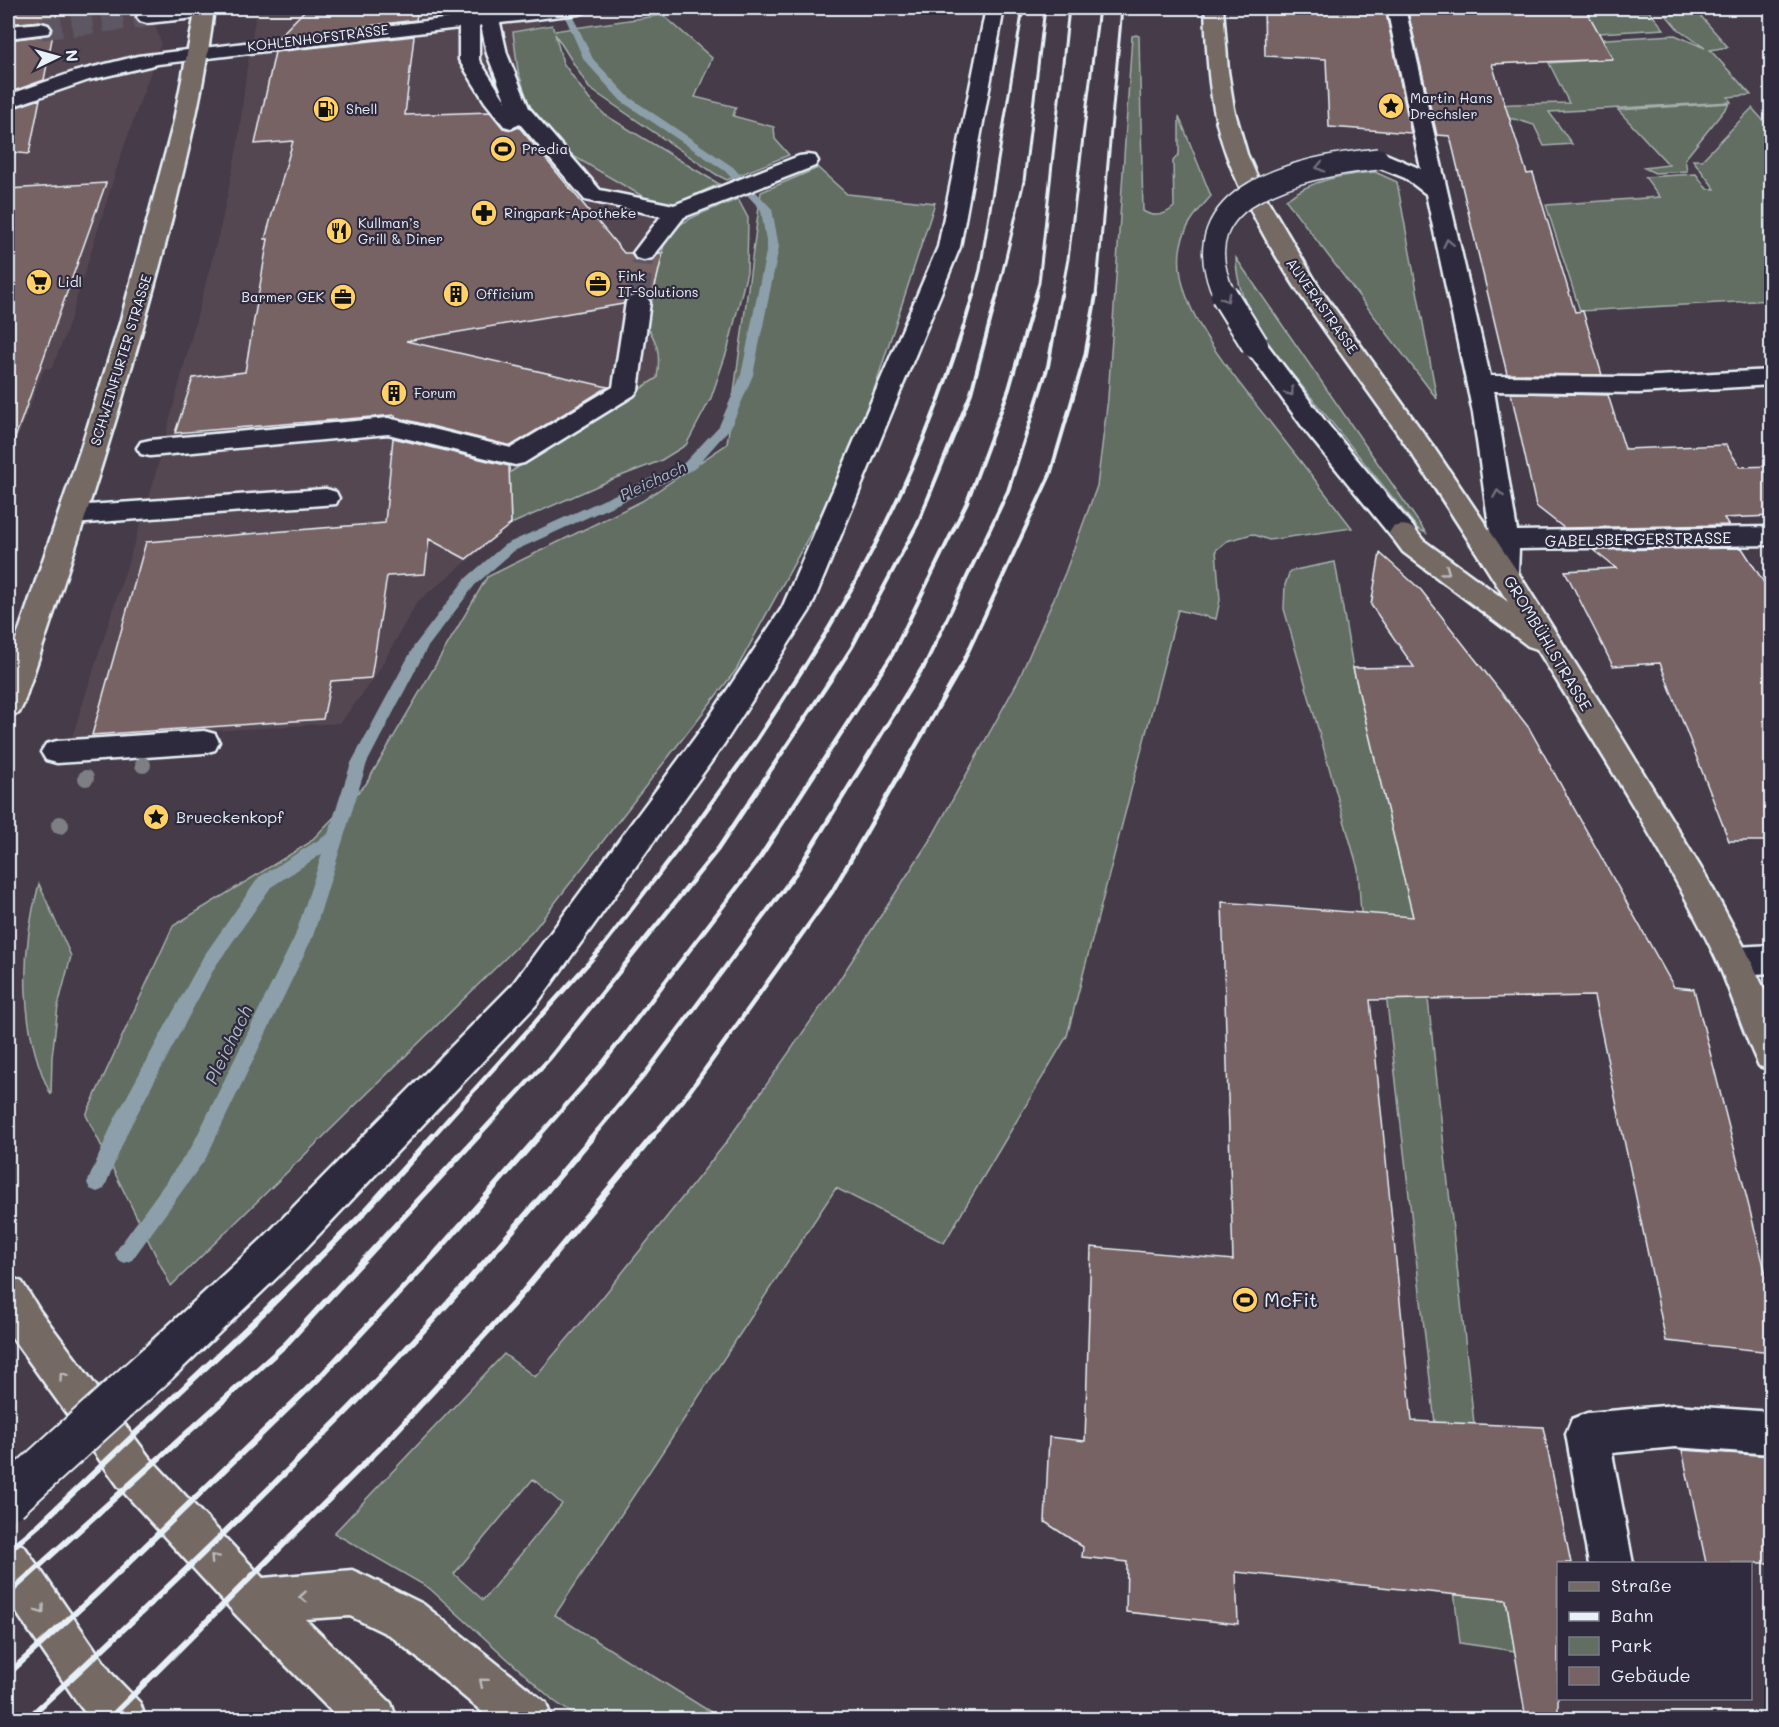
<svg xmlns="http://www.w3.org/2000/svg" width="1779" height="1727" font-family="Mali,sans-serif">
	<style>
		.built { fill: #544751 }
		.green { fill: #626e62; stroke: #a5b0ad; stroke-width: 1.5; fill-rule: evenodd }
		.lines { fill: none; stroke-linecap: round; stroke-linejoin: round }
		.stream { fill: #8c9fab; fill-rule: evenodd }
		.building { fill: #776364; stroke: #e8f1f8; stroke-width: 1.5 }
		.minor-tunnel-far1 { stroke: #5d5663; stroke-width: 21; stroke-dasharray: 21 10; stroke-linecap: butt }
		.minor-tunnel { stroke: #5d5663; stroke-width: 26; stroke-dasharray: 26 14; stroke-linecap: butt }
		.minor-casing { stroke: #e8f1f8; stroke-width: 5 }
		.major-casing { stroke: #e8f1f8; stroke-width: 5 }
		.minor { fill: #2f2a3d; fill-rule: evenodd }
		.major { fill: #756964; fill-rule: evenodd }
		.rail-far3 { stroke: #e8f1f8; stroke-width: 3 }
		.rail-far2 { stroke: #e8f1f8; stroke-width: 4 }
		.rail-far1 { stroke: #e8f1f8; stroke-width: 4.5 }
		.rail { stroke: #e8f1f8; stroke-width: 6 }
		.minor-bridge-far2-casing { stroke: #e8f1f8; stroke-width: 24; stroke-linecap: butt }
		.minor-bridge-far1-casing { stroke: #e8f1f8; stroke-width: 30; stroke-linecap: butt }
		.minor-bridge-casing { stroke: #e8f1f8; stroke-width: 46; stroke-linecap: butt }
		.minor-bridge-far2 { stroke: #2f2a3d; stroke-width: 21 }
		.minor-bridge-far1 { stroke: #2f2a3d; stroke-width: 26 }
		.minor-bridge { stroke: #2f2a3d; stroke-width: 42 }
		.tree { fill: #7e7f84 }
		.oneway { stroke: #70707e }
		.oneway2 { stroke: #babbbd }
		.labels { text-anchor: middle; stroke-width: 4.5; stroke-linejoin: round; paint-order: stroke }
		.far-street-label { font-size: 14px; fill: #e8f1f8; stroke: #2f2a3d }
		.far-poi-label { font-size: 14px; fill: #e8f1f8; stroke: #2f2a3d; text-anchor: start }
		.far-water-label { font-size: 15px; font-style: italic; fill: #abbac5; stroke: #2f2a3d }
		.street-label { font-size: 16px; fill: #e8f1f8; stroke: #2f2a3d }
		.poi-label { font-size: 16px; fill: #e8f1f8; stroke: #2f2a3d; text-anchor: start }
		.water-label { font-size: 18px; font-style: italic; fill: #abbac5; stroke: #2f2a3d }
		.near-poi-label { font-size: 20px; fill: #e8f1f8; stroke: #2f2a3d; text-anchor: start }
	</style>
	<rect width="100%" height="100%" fill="#453b49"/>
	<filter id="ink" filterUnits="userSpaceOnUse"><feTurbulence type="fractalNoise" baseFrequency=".0167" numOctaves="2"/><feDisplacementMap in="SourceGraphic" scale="12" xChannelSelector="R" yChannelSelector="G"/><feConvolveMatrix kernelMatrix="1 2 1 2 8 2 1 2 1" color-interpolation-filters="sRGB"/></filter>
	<g filter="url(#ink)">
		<path class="built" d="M8,8H152V16L161,43L120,158L67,330L52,368L44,369L8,463Z
			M257,8H536L564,135L665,218L681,346L663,428L525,514L417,602L374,679L340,723L71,740L151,491L221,225L238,143L246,74Z"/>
		<path class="green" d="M1649,11L1664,29L1599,33L1587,12Z
			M1699,14L1728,47L1710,50L1751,95L1728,97L1731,102L1549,112L1572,144L1544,146L1534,125L1514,119L1443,114L1441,110L1513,104L1569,103L1549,63L1606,59L1590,40L1675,35L1705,48L1677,28L1666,15Z
			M663,15L712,58L695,97L736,107L733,116L774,127L775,139L789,155L727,180L717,175L589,88L555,34L563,63L589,99L605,115L719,184L681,201L668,205L654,203L568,153L529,105L518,71L513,32L552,25L554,31Z
			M1136,35L1139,36L1143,211C1154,218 1165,215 1174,207L1173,161L1179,154V116L1211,196C1196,213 1183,227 1180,251C1173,312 1241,384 1276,430C1301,462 1327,495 1352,528L1269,540L1252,534L1227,541L1216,550L1220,600L1216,619L1178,610L1067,1036L944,1243L836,1188L555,1615L722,1719H580L554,1701L429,1588L334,1533L504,1354L535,1377L602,1298L725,1144L836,985L933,835L1018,681L1065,573L1097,486L1108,398L1132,36ZM533,1479L562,1504L483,1600L454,1574Z
			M1730,103L1685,159L1687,171L1655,173L1644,168L1669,165L1618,110Z
			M1752,108L1771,129V300L1580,311L1546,205L1660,197L1645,177L1696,174L1707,189H1715L1693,160H1702Z
			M818,168L847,194L935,203L852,457L736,670L533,931L171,1286L86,1115L173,926L309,843L366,784L487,577L642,501L727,444L761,192Z
			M1375,172L1397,182L1437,399L1286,200C1312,179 1343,175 1375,172Z
			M738,199L748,218L747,272L728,348L711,398L686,445L660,461L613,479L511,524L509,473L657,378C661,354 658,342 644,322C646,308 652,300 655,287C659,271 660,250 668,236C678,219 720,207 738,199Z
			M1236,258L1426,533L1419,530L1258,332C1247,309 1236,284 1236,258Z
			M1335,562L1353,668L1420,944L1428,999L1474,1423L1515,1651L1460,1643L1377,915L1361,913L1358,869L1284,609L1285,585L1290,571Z
			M39,884L71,956L58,1006L52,1057L51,1095C19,1029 20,953 39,884Z"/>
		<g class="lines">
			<path class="stream" d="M561,8H569L593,59L629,97L733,167L772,209L779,247L753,375L731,427L694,469L514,551L475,585L427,648L367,763L313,936L206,1158L132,1260L125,1263L118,1260L115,1254L118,1248L192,1146L295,936L322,854L271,887L215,967L128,1131L104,1189L97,1192L90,1189L87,1183L113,1122L203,957L259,877L328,834L351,763L414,646L465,579L504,545L684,463L719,426L741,375L767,247L761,210L725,171L621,101L584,60Z"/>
		</g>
		<path class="building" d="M8,8H58L44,80L8,93V40L48,35L53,29L50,24L42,21L8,24Z
			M307,8H418L416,20L279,37Z
			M1264,8H1385L1411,133L1329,127L1326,59L1265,56Z
			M1407,8H1585L1613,59L1492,64L1527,174L1533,173L1575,312L1583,311L1602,375L1507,374L1450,136L1437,135Z
			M414,36L405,115L490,112L503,128L512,130L519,127L624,253H631L635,260L643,262L653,260L659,253H663L652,299L647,295L637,293L628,296L623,304L406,341L608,387L511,446L395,417V415L175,433L193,378L245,372L268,239H265L293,141L255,144L275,52Z
			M40,99L29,154L8,152V110Z
			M106,183L14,441L8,440V189Z
			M1511,393L1608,395L1625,449L1726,445L1740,467L1772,466V516L1724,518L1728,525L1564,528L1536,506Z
			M393,438L509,466L511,524L466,559L429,539L425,574L387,576L371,678L331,681L323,719L92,735L146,542L385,523Z
			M1742,548L1772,595V841H1729L1660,663L1613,666L1565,571L1616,568L1593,550Z
			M1380,553L1421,590L1529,728L1674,987L1694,989L1772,1298V1352L1666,1341L1594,996L1370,1000L1412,1421L1543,1427L1571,1563H1558V1719H1526L1506,1600L1236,1572L1238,1624L1126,1612L1127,1562L1082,1557L1083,1547L1045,1522L1049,1437L1085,1441L1091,1247L1233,1260L1222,902L1413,917L1353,668L1414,667L1371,605Z
			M1682,1450L1772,1456V1563H1706Z"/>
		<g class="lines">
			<path class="minor-tunnel-far1" d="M41,29L147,17
				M639,296L644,253"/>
			<path class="minor-tunnel" d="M638,302L639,295"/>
			<g class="minor-casing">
				<path id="minor" d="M184,8H212L214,11L212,15L205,17L147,23L140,21L137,17L140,13Z
					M534,8H587L585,12L578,14L500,23L507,54L529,108L600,190L674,205L799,156L807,155L815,156L818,161L815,166L684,217L652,258L644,260L636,258L633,253L661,216L585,200L520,124L511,128L504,126L485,102L459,60V28L158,64L89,80L8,108V95L74,72L138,56ZM481,25L487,54L506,102L479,60V26Z
					M986,8H1004L960,247L810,610L724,744L536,1005L291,1264L171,1379L156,1385L141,1379L135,1365L141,1351L263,1238L512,985L702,728L782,608L938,247Z
					M1387,8H1405L1490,376L1638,377L1772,370V385L1638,393L1494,391L1517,531L1772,527V545L1519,549L1518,573L1514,580L1504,582L1494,580L1490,573L1491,540L1473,413L1426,194L1405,178L1370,164L1367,159L1370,154L1378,153L1386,154L1421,169Z
					M41,23L48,25L51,29L48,33L8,38V26Z
					M638,295L646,297L650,302L638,390L634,395L524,463L515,465L388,434L150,456L141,454L137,448L141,442L150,440L388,418L511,448L613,387L626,302L630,297Z
					M1255,338L1264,340L1325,421L1413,527L1417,533L1413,539L1403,542L1393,539L1307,433L1243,345L1246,340Z
					M326,489L336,492L339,498L336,504L73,524L63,521L59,515L63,509L73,506Z
					M204,731L215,734L219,742L215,750L204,753L57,763L46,760L41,752L46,744L57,741Z
					M1772,945V973L1736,975L1724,971L1719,961L1724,951L1736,947Z
					M1675,1405L1772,1412V1454L1675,1447L1612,1453L1633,1564H1589L1566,1434L1572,1419L1587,1413Z"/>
			</g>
			<g class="major-casing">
				<path id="major" d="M196,8H214C206,79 189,148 172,218C131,383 77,544 23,705L19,713L8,716V663L80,451L120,323L173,125Z
					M1205,8H1223L1228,71L1234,109L1247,154L1267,199L1319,287L1432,445L1517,571L1624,741L1707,878L1747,952L1772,1006V1070L1759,1066C1741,1029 1731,989 1713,952C1662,848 1598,748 1537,649L1528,646L1403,552L1389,533L1393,527C1409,522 1414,528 1423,540L1508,602C1468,539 1428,476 1385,415C1327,333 1263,252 1227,156C1209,109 1207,58 1205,8Z
					M8,1276L22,1282L40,1311L149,1457L263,1578L352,1570L368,1577L423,1604L546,1703L552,1720H492L391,1636L350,1616L305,1619L391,1703L397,1720H340L238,1617L119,1487L8,1332Z
					M8,1540L24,1546L112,1674L140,1703L146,1720H91L80,1706L8,1600Z"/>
			</g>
			<use href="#minor" class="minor"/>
			<use href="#major" class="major"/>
			<path class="rail-far3" d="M973,296L980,270L1023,8
				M997,296L1024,181L1045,8
				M1035,296L1039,283L1069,8
				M1061,296L1068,259L1099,8
				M1096,296L1122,8"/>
			<path class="rail-far2" d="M803,669C878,554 936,426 973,295
				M838,669L852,647L918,523L971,393L997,295
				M883,669L892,655L967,502L1009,389L1036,295
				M923,669L1008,491L1048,366L1061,295
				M960,669L1050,475L1085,356L1096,295"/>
			<path class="rail-far1" d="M432,1137L601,949L681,845L756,741L804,667
				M477,1137L549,1059L718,849L839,667
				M538,1137L603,1063L759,859L884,667
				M592,1137L646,1073L795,874L923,667
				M652,1137L684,1099L832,892L961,667"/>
			<path class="rail" d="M8,1551L41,1523L263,1313L359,1218L433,1136
				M8,1594L286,1344L478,1136
				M8,1674L96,1594L319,1378L437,1252L539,1136
				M26,1720C136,1619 244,1515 349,1409C434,1322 515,1229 593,1136
				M108,1720L387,1441L514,1303L653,1136"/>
			<g class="minor-bridge-far2-casing">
				<path id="minor-bridge-far2" d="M1225,296C1174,193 1305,166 1378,159"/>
			</g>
			<g class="minor-bridge-far1-casing">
				<path id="minor-bridge-far1" d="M1224,295L1255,345"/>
			</g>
			<g class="minor-bridge-casing">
				<path id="minor-bridge" d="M8,1499L156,1365"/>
			</g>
			<use href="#minor-bridge-far2" class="minor-bridge-far2"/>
			<use href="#minor-bridge-far1" class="minor-bridge-far1"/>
			<use href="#minor-bridge" class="minor-bridge"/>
		</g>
		<g class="tree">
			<circle cx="143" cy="765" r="8"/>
			<circle cx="86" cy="778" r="8"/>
			<circle cx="60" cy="825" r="9"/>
		</g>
		<defs><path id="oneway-chevron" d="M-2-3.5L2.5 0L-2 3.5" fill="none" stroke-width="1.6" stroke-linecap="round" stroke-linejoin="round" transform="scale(1.5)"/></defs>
		<g class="oneway">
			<use href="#oneway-chevron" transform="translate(1320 167) rotate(167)"/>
			<use href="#oneway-chevron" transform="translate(1448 243) rotate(-102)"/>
			<use href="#oneway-chevron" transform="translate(1226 298) rotate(62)"/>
			<use href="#oneway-chevron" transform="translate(1290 392) rotate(53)"/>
			<use href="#oneway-chevron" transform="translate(1498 494) rotate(-99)"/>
		</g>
		<g class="oneway2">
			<use href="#oneway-chevron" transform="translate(1446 571) rotate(36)"/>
			<use href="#oneway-chevron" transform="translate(63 1376) rotate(-126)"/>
			<use href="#oneway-chevron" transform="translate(214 1558) rotate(-133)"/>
			<use href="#oneway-chevron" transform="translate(303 1597) rotate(176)"/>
			<use href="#oneway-chevron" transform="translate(41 1610) rotate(55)"/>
			<use href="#oneway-chevron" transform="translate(483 1682) rotate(-140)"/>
		</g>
	</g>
	<defs>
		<g id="sight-disc" transform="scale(1.35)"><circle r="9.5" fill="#ffd166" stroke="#2f2a3d"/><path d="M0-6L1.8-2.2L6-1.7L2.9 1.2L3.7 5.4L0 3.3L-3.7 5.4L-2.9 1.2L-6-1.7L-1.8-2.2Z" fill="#111"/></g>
		<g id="fuel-disc" transform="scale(1.35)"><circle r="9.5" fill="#ffd166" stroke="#2f2a3d"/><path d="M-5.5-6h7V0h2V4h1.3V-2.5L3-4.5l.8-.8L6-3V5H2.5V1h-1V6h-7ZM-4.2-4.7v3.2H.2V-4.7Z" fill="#111"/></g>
		<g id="stadium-disc" transform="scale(1.35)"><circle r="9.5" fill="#ffd166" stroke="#2f2a3d"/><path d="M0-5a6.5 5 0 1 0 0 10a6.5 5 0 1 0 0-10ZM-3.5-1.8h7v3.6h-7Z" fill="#111"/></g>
		<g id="pharmacy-disc" transform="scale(1.35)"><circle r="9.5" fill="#ffd166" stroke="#2f2a3d"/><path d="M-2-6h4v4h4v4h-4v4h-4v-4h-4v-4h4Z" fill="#111"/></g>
		<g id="restaurant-disc" transform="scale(1.35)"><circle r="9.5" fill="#ffd166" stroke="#2f2a3d"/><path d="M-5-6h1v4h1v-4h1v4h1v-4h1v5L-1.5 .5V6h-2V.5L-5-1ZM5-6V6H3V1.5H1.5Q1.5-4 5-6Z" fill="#111"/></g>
		<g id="supermarket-disc" transform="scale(1.35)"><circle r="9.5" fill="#ffd166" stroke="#2f2a3d"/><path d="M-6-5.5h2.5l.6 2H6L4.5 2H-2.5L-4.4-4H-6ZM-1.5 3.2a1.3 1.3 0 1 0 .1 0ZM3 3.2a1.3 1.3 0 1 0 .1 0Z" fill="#111"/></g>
		<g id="office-disc" transform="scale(1.35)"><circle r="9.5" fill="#ffd166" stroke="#2f2a3d"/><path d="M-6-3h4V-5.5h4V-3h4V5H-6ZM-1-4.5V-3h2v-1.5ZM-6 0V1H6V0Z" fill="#111"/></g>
		<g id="building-disc" transform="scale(1.35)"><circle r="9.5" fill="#ffd166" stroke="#2f2a3d"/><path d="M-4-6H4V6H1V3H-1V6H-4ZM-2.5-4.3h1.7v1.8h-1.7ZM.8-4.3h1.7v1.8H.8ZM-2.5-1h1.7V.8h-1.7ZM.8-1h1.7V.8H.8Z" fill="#111"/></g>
	</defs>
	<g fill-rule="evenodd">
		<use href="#sight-disc" x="1391" y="106"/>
		<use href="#fuel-disc" x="326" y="109"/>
		<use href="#stadium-disc" x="503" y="149"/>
		<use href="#pharmacy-disc" x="484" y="213"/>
		<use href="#restaurant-disc" x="339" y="231"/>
		<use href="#supermarket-disc" x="39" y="282"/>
		<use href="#office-disc" x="598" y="284"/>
		<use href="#building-disc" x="456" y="294"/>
		<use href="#office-disc" x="343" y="297"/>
		<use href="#building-disc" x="394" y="393"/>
		<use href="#sight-disc" x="156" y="817"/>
		<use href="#stadium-disc" x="1245" y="1300"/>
	</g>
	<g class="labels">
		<g class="far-street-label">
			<text transform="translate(318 38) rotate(-7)" y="5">KOHLENHOFSTRASSE</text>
			<text transform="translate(1322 306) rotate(55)" y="5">AUVERASTRASSE</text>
			<text transform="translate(121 360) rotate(-73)" y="5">SCHWEINFURTER STRASSE</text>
		</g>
		<g class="far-poi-label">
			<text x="1410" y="103">Martin Hans<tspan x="1410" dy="16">Drechsler</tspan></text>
			<text x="346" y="114">Shell</text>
			<text x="522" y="154">Predia</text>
			<text x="504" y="218">Ringpark-Apotheke</text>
			<text x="358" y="228">Kullman’s<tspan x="358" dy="16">Grill &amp; Diner</tspan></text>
			<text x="618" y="281">Fink<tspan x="618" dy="16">IT-Solutions</tspan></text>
			<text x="58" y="287">Lidl</text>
			<text x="476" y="299">Officium</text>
			<text x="324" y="302" text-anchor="end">Barmer GEK</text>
			<text x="414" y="398">Forum</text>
		</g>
		<g class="far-water-label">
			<text transform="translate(653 481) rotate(-25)" y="5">Pleichach</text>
		</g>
		<g class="street-label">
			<text transform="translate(1638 539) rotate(-1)" y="6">GABELSBERGERSTRASSE</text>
			<text transform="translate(1548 643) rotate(59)" y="6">GROMBÜHLSTRASSE</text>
		</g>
		<g class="poi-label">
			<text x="176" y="823">Brueckenkopf</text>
		</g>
		<g class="water-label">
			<text transform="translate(229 1045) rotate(-64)" y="6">Pleichach</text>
		</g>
		<g class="near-poi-label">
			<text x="1264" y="1307">McFit</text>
		</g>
	</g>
	<rect width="1779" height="1727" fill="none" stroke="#2f2a3d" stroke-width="30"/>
	<rect x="15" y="15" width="1749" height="1697" fill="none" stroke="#e8f1f8" stroke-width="2" filter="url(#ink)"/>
	<rect x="1557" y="1562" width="195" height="138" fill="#2f2a3d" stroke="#797a88" stroke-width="1.5"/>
	<rect x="1569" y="1582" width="30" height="9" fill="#756964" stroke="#797a88" stroke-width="1.5"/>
	<text x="1611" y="1592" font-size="18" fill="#e8f1f8">Straße</text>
	<rect x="1569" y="1612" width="30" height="9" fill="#e8f1f8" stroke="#797a88" stroke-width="1.5"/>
	<text x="1611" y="1622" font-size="18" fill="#e8f1f8">Bahn</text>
	<rect x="1569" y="1637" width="30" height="18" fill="#626e62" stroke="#797a88" stroke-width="1.5"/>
	<text x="1611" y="1652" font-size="18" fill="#e8f1f8">Park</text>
	<rect x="1569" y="1667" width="30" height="18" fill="#776364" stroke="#797a88" stroke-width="1.5"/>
	<text x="1611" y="1682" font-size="18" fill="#e8f1f8">Gebäude</text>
	<g transform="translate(57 57) rotate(85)" stroke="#2f2a3d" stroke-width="4.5" paint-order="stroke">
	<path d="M0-4.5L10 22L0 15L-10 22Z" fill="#e8f1f8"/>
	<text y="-9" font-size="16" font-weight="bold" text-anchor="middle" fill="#e8f1f8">N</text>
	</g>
</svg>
